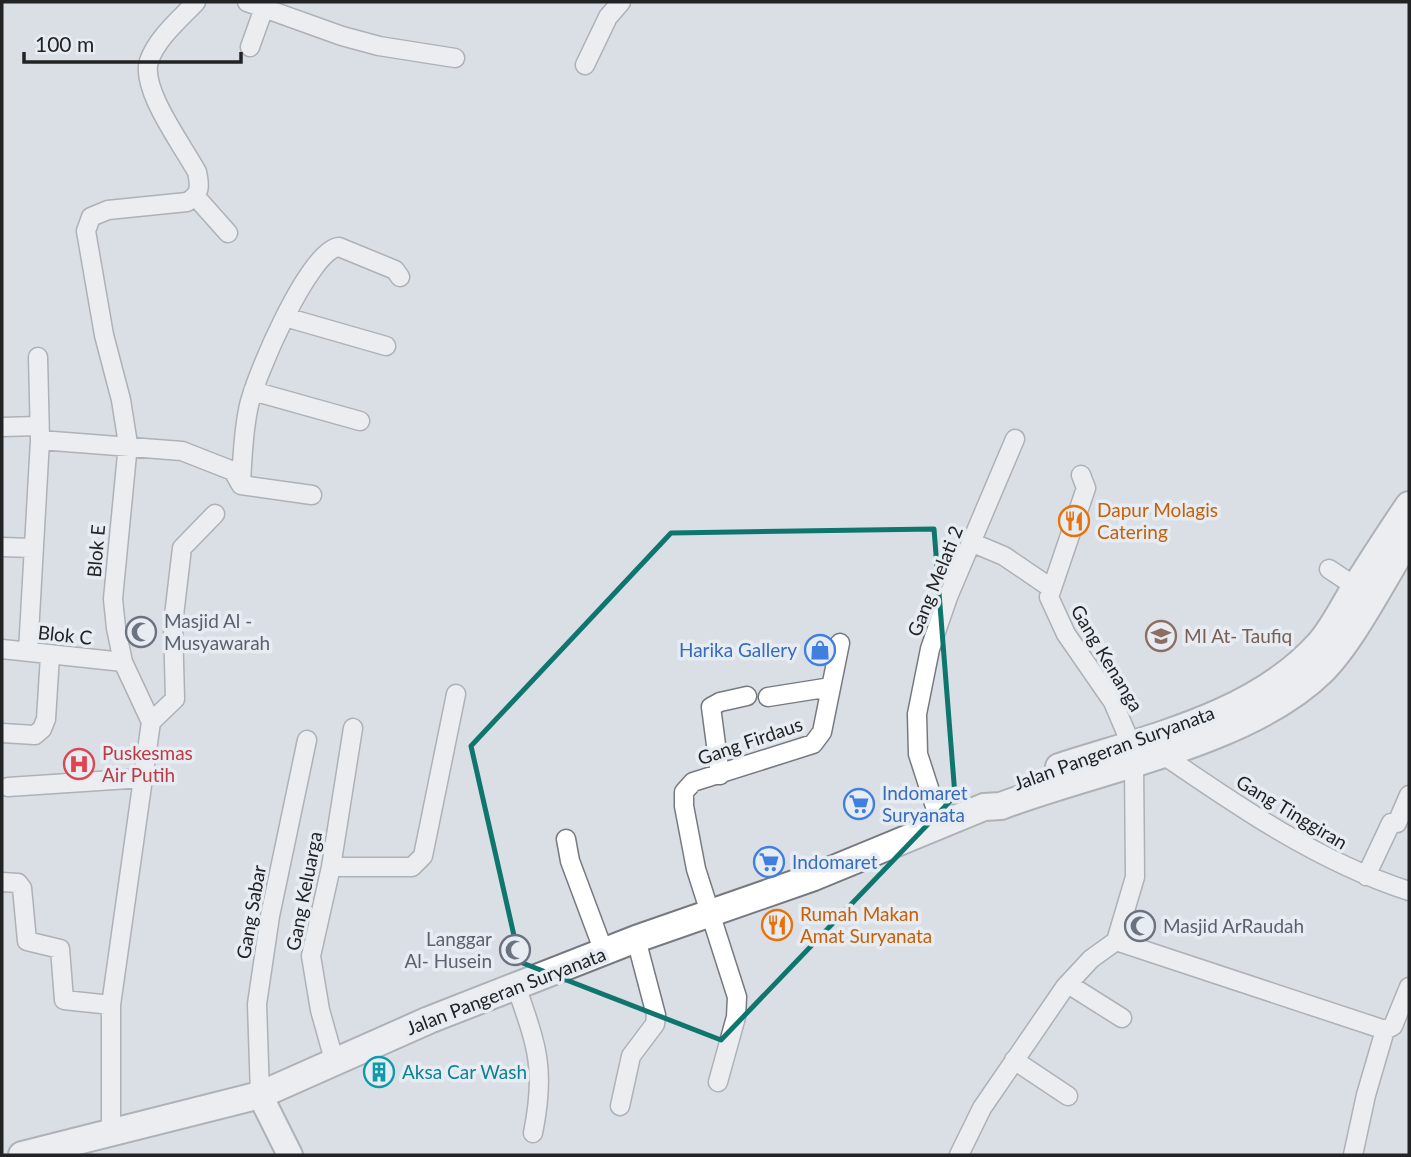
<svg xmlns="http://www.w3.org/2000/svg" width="1411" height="1157" font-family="Lato,sans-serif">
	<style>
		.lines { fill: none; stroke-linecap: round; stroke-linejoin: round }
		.street-casing { stroke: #767a80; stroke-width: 21 }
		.secondary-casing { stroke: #767a80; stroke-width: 28 }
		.primary-casing { stroke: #767a80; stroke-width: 30 }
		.street { stroke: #fff; stroke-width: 18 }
		.secondary { stroke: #fff; stroke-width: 24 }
		.primary { stroke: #fff; stroke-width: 26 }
		.marked { fill: none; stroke: #0f766e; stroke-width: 5; stroke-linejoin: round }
		.labels { text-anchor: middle; stroke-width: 7; stroke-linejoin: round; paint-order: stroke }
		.food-label { font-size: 19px; fill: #c56008; stroke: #e7ecf3; text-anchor: start }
		.street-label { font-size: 19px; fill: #212325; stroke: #e7ecf3 }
		.worship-label { font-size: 19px; fill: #5b616d; stroke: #e7ecf3; text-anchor: start }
		.education-label { font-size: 19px; fill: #785e54; stroke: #e7ecf3; text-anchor: start }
		.shop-label { font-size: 19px; fill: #366cbe; stroke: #e7ecf3; text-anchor: start }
		.health-label { font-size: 19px; fill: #be3a42; stroke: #e7ecf3; text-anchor: start }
		.culture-label { font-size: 19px; fill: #0d838f; stroke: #e7ecf3; text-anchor: start }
	</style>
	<rect width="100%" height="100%" fill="#dadfe6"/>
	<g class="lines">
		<g class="street-casing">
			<path id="street" d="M247,2L342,36L379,46L455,58
				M250,47L264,8
				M585,65L608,17L621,2
				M196,197L228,233
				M285,317L386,346
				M253,391L360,421
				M2,427L38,426
				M40,440L182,451L233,471L241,485
				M1081,475L1086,488L1049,597L1066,634L1113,702L1131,744
				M241,485C242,460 243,435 248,410C253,380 310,248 339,247L395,270L400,277
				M241,485L312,495
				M973,543L1004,556L1051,588
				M2,547L32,548
				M1329,569L1356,587
				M2,649L123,662
				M28,652L40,440L38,357
				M768,697L831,687
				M151,722L175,699L173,624L182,548L215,514
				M2,733L35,735L42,729L46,719L50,656
				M1162,754C1239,807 1319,862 1409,891
				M720,775L711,707L720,702L747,696
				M8,787L144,778
				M941,825L918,754L917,714L930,649L948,597L1015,439
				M566,839L570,861L604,952
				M331,867H412L423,856L456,694
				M1366,876L1391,823H1397L1409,795
				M2,882L18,883L22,888L27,941L60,949L64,1000L111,1005
				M1116,941L1385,1030L1393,1026L1409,987
				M1068,984L1122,1018
				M516,986C537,1046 546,1069 533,1133
				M334,1060L320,1010L311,956L331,867L353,728
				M1014,1060L1068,1096
				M718,1082L736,1017L737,997L696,869L684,806V792L693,782L813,744L822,732L840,643
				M260,1095L257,1004L270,916L307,740
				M620,1106L631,1056L655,1024L656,1015L636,939
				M111,1133V1005L151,722L123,662L116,628L113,599L128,444L121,400L104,335L86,231L91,217L108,210L187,202C201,194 200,186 197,172C183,146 140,89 149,61C157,38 180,19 196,2
				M959,1155L982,1108L1065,987L1091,959L1116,941L1135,877L1134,763
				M1353,1155L1366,1095L1385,1030"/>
		</g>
		<g class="secondary-casing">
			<path id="secondary" d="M260,1095L290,1155"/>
		</g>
		<g class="primary-casing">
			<path id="primary" d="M1059,767C1148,738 1254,716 1319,644C1334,627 1344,605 1356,586C1374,558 1391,531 1409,505
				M22,1155L260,1095L429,1020L636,939L814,877L984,807L1001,806C1097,769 1248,744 1322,671C1353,640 1385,576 1409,538"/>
		</g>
		<use href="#street" class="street"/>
		<use href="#secondary" class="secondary"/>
		<use href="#primary" class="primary"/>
	</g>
	<path d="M0 0H1411V1157H0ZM934,529L955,796L721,1040L520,962L471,746L671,533Z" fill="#dadfe6" fill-opacity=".55" fill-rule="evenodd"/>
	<path class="marked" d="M934,529L955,796L721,1040L520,962L471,746L671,533Z"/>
	<defs>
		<g id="restaurant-ring" transform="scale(1.575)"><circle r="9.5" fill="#e7ecf3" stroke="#e8710a" stroke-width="1.5"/><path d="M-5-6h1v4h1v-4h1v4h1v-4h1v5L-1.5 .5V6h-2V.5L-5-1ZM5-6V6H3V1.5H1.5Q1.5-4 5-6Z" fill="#e8710a"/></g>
		<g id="mosque-ring" transform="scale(1.575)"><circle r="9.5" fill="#e7ecf3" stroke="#6b7280" stroke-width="1.5"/><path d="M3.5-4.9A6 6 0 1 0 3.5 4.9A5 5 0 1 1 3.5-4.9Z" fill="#6b7280"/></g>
		<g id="school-ring" transform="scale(1.575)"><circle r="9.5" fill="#e7ecf3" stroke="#8d6e63" stroke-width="1.5"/><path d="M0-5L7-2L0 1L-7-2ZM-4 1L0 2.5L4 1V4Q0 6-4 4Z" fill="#8d6e63"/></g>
		<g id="shop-ring" transform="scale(1.575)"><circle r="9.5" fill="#e7ecf3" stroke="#3f7fe0" stroke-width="1.5"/><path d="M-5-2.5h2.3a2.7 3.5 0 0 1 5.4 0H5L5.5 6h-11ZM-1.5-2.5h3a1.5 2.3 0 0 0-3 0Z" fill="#3f7fe0"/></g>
		<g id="hospital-ring" transform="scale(1.575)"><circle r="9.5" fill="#e7ecf3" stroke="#e0444e" stroke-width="1.5"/><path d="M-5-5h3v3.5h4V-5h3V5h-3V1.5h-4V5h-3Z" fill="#e0444e"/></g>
		<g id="supermarket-ring" transform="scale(1.575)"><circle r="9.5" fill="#e7ecf3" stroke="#3f7fe0" stroke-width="1.5"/><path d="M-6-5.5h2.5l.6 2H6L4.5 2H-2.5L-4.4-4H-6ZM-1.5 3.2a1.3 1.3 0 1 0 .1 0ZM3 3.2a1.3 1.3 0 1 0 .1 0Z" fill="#3f7fe0"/></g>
		<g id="building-ring" transform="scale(1.575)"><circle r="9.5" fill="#e7ecf3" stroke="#0f9aa8" stroke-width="1.5"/><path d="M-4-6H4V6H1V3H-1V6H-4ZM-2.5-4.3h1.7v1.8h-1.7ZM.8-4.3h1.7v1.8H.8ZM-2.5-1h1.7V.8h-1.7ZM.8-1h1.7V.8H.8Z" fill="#0f9aa8"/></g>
	</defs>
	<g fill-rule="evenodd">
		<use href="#restaurant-ring" x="1074" y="521"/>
		<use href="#mosque-ring" x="141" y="632"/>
		<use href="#school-ring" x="1161" y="636"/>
		<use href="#shop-ring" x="820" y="650"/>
		<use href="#hospital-ring" x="79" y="764"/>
		<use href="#supermarket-ring" x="859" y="804"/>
		<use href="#supermarket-ring" x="769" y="862"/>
		<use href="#restaurant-ring" x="777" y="925"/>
		<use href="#mosque-ring" x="1140" y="926"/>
		<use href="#mosque-ring" x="515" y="950"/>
		<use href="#building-ring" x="379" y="1072"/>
	</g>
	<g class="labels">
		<g class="food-label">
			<text x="1097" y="517">Dapur Molagis<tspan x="1097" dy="22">Catering</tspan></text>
			<text x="800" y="921">Rumah Makan<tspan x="800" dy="22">Amat Suryanata</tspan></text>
		</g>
		<g class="street-label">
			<text transform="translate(96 551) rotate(-85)" y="7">Blok E</text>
			<text transform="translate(935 581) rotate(-68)" y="7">Gang Melati 2</text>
			<text transform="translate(65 635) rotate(6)" y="7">Blok C</text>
			<text transform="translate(1107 658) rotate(59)" y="7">Gang Kenanga</text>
			<text transform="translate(750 741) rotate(-19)" y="7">Gang Firdaus</text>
			<text transform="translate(1114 748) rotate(-20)" y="7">Jalan Pangeran Suryanata</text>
			<text transform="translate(1292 812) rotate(31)" y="7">Gang Tinggiran</text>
			<text transform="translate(304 891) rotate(-79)" y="7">Gang Keluarga</text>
			<text transform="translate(251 912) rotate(-80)" y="7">Gang Sabar</text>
			<text transform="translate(506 991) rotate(-21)" y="7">Jalan Pangeran Suryanata</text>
		</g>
		<g class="worship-label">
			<text x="164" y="628">Masjid Al -<tspan x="164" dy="22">Musyawarah</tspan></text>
			<text x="1163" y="933">Masjid ArRaudah</text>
			<text x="492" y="946" text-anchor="end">Langgar<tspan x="492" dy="22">Al- Husein</tspan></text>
		</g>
		<g class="education-label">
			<text x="1184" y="643">MI At- Taufiq</text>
		</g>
		<g class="shop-label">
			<text x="797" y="657" text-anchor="end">Harika Gallery</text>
			<text x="882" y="800">Indomaret<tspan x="882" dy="22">Suryanata</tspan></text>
			<text x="792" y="869">Indomaret</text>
		</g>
		<g class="health-label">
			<text x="102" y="760">Puskesmas<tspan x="102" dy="22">Air Putih</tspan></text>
		</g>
		<g class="culture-label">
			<text x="402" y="1079">Aksa Car Wash</text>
		</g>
	</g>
	<rect width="1411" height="1157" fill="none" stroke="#212325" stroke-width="7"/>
	<path d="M24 52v10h217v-10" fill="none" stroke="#212325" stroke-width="3.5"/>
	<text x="35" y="52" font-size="21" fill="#212325" stroke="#e7ecf3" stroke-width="5" paint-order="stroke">100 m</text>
</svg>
